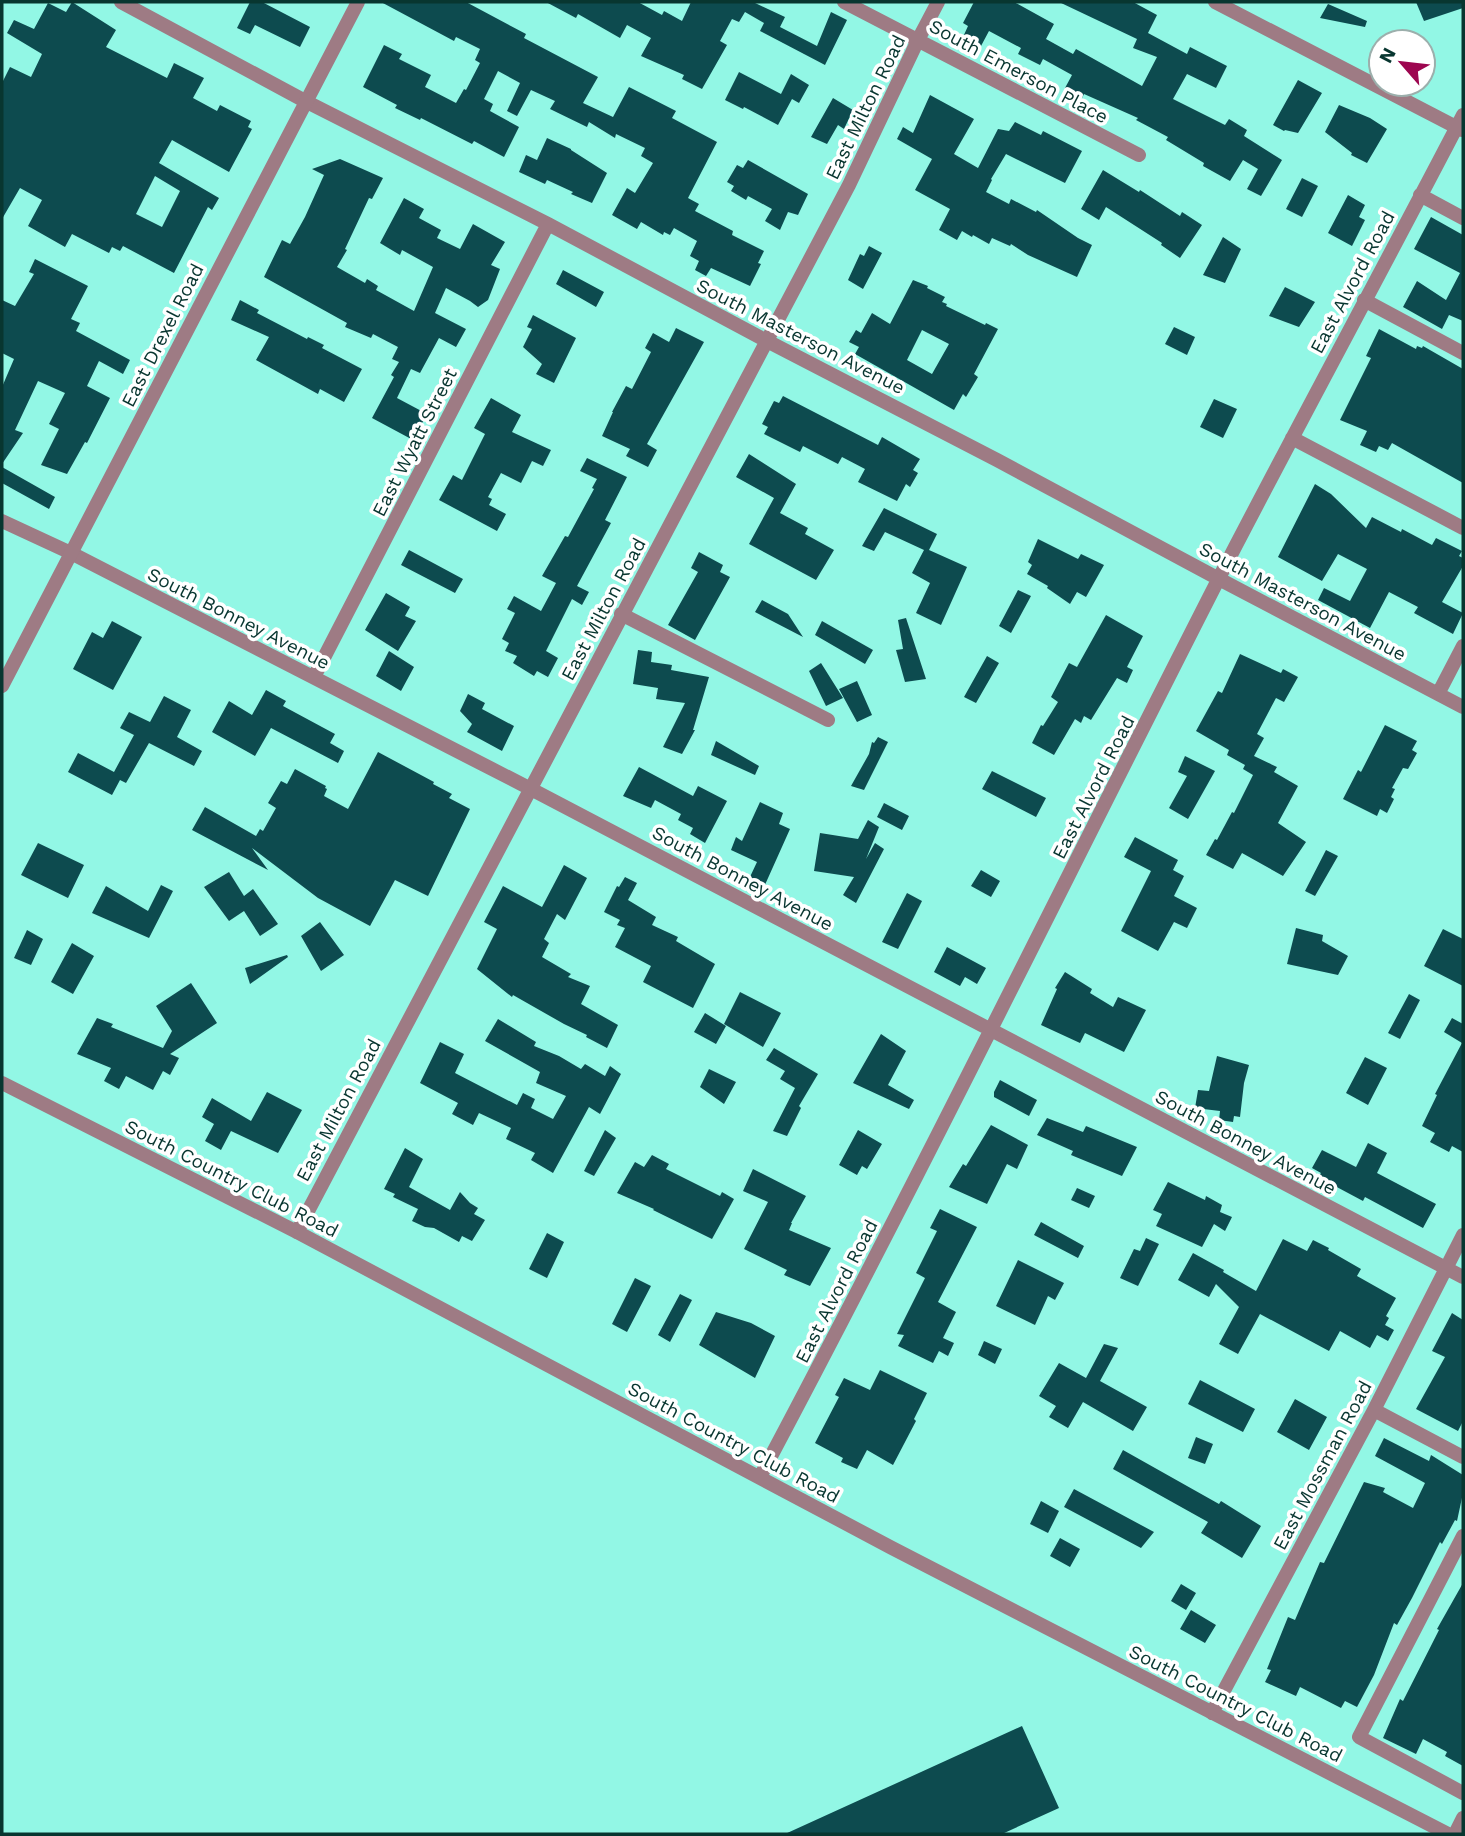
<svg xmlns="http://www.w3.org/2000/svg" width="1465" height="1836" font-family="'Work Sans',sans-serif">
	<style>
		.building { fill: #0d4b4f; fill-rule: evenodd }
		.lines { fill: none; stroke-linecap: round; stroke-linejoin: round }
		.minor { stroke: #9e7b84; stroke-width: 14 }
		.tertiary { stroke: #9e7b84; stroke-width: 14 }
		.labels { text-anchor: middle; stroke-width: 7; stroke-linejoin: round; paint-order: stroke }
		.street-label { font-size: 19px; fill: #083630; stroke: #fff }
	</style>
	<rect width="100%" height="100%" fill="#92f7e5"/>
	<path class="building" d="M72,2L116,30L106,47L167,78L174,63L204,78L193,98L217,111L220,105L251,121L248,127L252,129L229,172L172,140L159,163L219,198L212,210L208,207L174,273L123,246L120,251L112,247L109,253L72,234L65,247L28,226L42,200L20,188L2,219V83L10,67L31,77L42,54L7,33L14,20L34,29L48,3L66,12ZM155,176L180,191L162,227L136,214Z
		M250,2H262L310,27L300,47L255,25L250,34L237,28Z
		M381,2H466L526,34L524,38L598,77L583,103L613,117L629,87L676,111L672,118L717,142L688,198L699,204L695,211L733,231L732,235L764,251L758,263L761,264L750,286L711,268L706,276L695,270L699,261L690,256L697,241L674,228L670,235L664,232L663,235L641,222L637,229L612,215L627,188L635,193L653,163L641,156L645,148L616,134L615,138L589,122L587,127L550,109L555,101L531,90L517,116L507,111L520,83L498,71L484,99L493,104L490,111L519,127L504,157L474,141L472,144L421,118L420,120L395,108L397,105L363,87L384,45L402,54L399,59L431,75L425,87L456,103L464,89L466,90L480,63L475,60L480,49L456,37L454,41Z
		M546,2H638L662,15L664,11L682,21L691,2H753L785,17L780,27L817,46L831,12L847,20L825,65L760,31L764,23L745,12L739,22L732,19L720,41L727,45L702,89L682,79L684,75L641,56L651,38L627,25L620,38L578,14L576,18Z
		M974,2H1014L1054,24L1046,39L1073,54L1076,49L1142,86L1157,57L1133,48L1137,39L1059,2H1133L1157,15L1148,33L1187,54L1190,47L1227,66L1216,88L1187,74L1173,99L1225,125L1229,119L1247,130L1244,136L1282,160L1261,196L1247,189L1258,169L1243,160L1230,181L1203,166L1204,163L1166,140L1168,137L1136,120L1138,118L1084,94L1082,98L1065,88L1072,75L1043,59L1040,65L1018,54L1021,48L989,31L981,46L963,37L968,26L963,23Z
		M1416,2H1463V8L1424,21Z
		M1328,4L1367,21L1365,27L1320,18Z
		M739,72L781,94L791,74L809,85L799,103L792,99L778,125L744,107L743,109L725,100Z
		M1298,80L1322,93L1298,133L1285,130L1284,131L1273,125Z
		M930,95L974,119L954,154L978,168L998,129L1009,131L1015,122L1041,135L1043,131L1082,151L1065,183L1006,154L991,179L992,180L986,192L1009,204L1011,199L1036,212L1037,210L1078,238L1092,245L1077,277L1028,255L1011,244L1010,246L992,238L989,244L973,235L972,237L962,231L957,240L939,230L950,209L915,190L932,159L897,139L903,127L913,133Z
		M833,98L853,110L844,129L838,125L827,144L811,137Z
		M1339,105L1370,118L1387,129L1367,163L1351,155L1352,153L1325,132Z
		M547,138L571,149V150L607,173L592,203L571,194L573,192L547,180L545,184L519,172L526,155L537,160Z
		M340,159L383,178L372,199L369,198L345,249L347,250L337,267L365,283L367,279L378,286L376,290L414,311L433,267L402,250L400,255L380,243L404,198L424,209L419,218L441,230L437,238L460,249L473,224L505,242L491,265L500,269L488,300L478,307L470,301L446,288L435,313L466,329L456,347L439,338L420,373L411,369L397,398L427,414L413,440L372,418L394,377L391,375L399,362L392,359L398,347L373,334L371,338L345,327L347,323L264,277L282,240L290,244L305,217L324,175L312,169Z
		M748,160L808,194L798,215L788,212L780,230L765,221L772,209L748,196L746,200L731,191L734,186L727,182L737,165L743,168Z
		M1103,170L1139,192L1140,190L1180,216L1182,212L1202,225L1180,258L1161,245L1162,243L1106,207L1099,220L1081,209Z
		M1302,178L1318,186L1302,217L1286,209Z
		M1348,195L1365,205L1359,217L1365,220L1352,246L1328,233Z
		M1431,217L1463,235V321L1449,315L1442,329L1403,307L1417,281L1446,300L1460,273L1414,249Z
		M1223,237L1241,249L1225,283L1203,275Z
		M869,246L882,253L863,289L848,280L860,254L864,256Z
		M35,259L88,286L71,319L80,323L76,331L130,360L123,374L99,361L87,386L110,398L87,443L85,442L67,474L41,465L59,429L49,424L65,393L38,381L15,430L23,433L2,464V387L14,359L2,353V300L15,306L34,274L29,272Z
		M563,270L604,292L596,307L556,284Z
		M913,280L928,286L927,288L945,297L942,302L947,304L946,306L985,325L986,323L998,329L974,374L978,377L966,397L963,394L954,410L855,354L859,347L849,342L856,330L861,333L872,313L890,324ZM922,330L949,344L932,374L907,360Z
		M1285,287L1315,302L1299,327L1269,316Z
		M240,300L259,310L257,313L307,339L308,337L324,345L322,348L362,369L344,402L320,389L318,394L256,360L269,337L231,320Z
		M533,315L576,338L554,383L536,374L542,364L523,347L532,329L527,327Z
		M1174,327L1195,337L1187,355L1165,344Z
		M676,328L704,342L647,444L657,450L648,467L626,456L630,449L602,436L613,412H612L626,386L632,389L651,352L645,348L653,333L669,342Z
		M1379,329L1416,349L1417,346L1422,348L1423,346L1463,369V483L1392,443L1388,450L1379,446L1376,452L1360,445L1367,431L1340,420L1371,358L1366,356Z
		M783,396L878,445L882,437L920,459L913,470L918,473L910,487L906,484L897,501L858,482L865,469L842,457L838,464L803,446L800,452L764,434L768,427L762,424L774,401L779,403Z
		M491,398L521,415L512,432L551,450L543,466L532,461L521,483L501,473L488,497L492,499L489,505L506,514L497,531L439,500L453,475L462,480L485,434L474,428Z
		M1214,399L1237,409L1223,438L1200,427Z
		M749,454L796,484L780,513L808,528L805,534L834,550L816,580L749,544L774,498L736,477Z
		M587,458L627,477L605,520L611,523L577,586L589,592L582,605L572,599L546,651L558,658L548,677L537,671L534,676L513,663L517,656L505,651L509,643L502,639L515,613L507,609L514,596L541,611L556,583L542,576L565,536L568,537L594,489L592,488L597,479L580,471Z
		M2,467L55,497L49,509L2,483Z
		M1315,484L1331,494L1366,528L1372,517L1401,532L1402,529L1432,545L1436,538L1462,551L1459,556L1463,558V566L1442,602L1463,613L1453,634L1414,613L1418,607L1389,592L1370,628L1318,600L1324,588L1350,601L1367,569L1338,554L1322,581L1278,557Z
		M884,508L937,534L929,550L967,567L941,625L916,613L930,583L912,573L924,550L885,532L874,551L862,546Z
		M1038,539L1078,559L1081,554L1104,565L1086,597L1077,592L1070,604L1047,588L1048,586L1027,574L1032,565L1028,562Z
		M409,550L463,579L455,593L401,565Z
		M699,552L723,565L720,572L730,577L695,640L668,625L698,572L691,568Z
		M1018,590L1031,596L1011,633L999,626Z
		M386,593L410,607L405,616L416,621L398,651L365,630Z
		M762,600L788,614L803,637L755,612Z
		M1106,615L1143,636L1127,667L1133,670L1127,683L1117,678L1091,720L1084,716L1081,723L1075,719L1054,755L1032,743L1041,725L1043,726L1058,702L1051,697L1069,663L1077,667Z
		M906,618L926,679L905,682L896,650L903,649L898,620Z
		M112,621L142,637L113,690L73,669L92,632L103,638Z
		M822,621L873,650L865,664L815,635Z
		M638,650L652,652L651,662L672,665L671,670L709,677L693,730H695L682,754L663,747L685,703L656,699L658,688L633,684Z
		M389,651L414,667L401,691L376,676Z
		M1240,654L1281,673L1283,669L1298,677L1284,702L1276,698L1257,734L1264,738L1254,756L1277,767L1274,772L1298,786L1278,823L1306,842L1283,876L1242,853L1233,869L1206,855L1215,839L1217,840L1232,812L1234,813L1253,775L1243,769L1245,765L1227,755L1229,750L1196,731L1218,691L1222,693Z
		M987,656L999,663L976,703L964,697Z
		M821,663L843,698L826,706L809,671Z
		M857,681L872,715L857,722L839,689Z
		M266,690L286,701L283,706L335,734L330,743L344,751L338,763L271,728L255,756L212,732L229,701L252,715Z
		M468,694L485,703L482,709L514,726L502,751L467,732L472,724L460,711Z
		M164,696L191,710L177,737L202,751L194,766L149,743L126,783L120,780L112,795L68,772L78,753L114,772L134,735L120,728L129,712L150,722Z
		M1385,725L1417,741L1412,750L1417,753L1408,769L1403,768L1392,788L1395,789L1391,797L1394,799L1387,813L1380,809L1377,816L1343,799L1358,770L1361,772Z
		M878,737L888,742L864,790L851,786L869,754L872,742L874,743Z
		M716,741L759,766L755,775L711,755Z
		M378,752L434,782L433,784L452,794L449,798L470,809L428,896L395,880L370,926L318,898L252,848L268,870L192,830L205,807L256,836L260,829L263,831L276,808L268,803L281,781L287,784L295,769L326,786L325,788L327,789L324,796L348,809Z
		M1185,756L1215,771L1188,819L1169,808L1187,776L1178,772Z
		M639,767L693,796L698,786L727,801L705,843L690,834L693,828L678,820L681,814L655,800L651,808L623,796Z
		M992,771L1046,798L1036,817L982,789Z
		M760,802L783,813L779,824L790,829L764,887L749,879L757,862L731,850L736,837L742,841Z
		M884,803L909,816L902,830L877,817Z
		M868,820L879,827L866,859L875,843L884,849L856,903L843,895L854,877L814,871L820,833L858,839Z
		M1135,837L1178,860L1173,870L1184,876L1174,896L1197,908L1187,928L1174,922L1158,951L1121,931L1151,871L1124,857Z
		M38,843L84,865L68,898L21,875Z
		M1326,850L1338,856L1315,896L1305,891Z
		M564,865L587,878L565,920L557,914L544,939L549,943L542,957L571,974L568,977L590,986L581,1004L618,1025L607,1048L586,1037L587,1035L564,1024L513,995L512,997L477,969L497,929L484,922L503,886L542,907Z
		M981,870L1000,881L991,897L971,886Z
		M229,872L244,896L253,889L278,924L260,936L244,911L229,921L204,887Z
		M625,877L637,883L628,900L656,917L652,925L678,937L676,941L715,964L693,1008L643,982L651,966L615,947L625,928L617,925L620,920L604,912L617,886L619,887Z
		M161,885L173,891L149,938L92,913L106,886L148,911Z
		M907,893L922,901L898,949L882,942Z
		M320,922L344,955L321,971L301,936Z
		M1296,928L1323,935L1322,941L1348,956L1338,975L1287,964Z
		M1443,929L1463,939V986L1424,966Z
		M27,930L43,939L31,965L14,958Z
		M72,943L94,956L73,994L51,982Z
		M947,947L986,968L977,984L965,977L960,986L934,972Z
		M287,955L288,957L250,984L245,968Z
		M1065,972L1092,989L1090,993L1113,1007L1118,997L1146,1010L1124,1052L1085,1033L1080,1043L1041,1025L1057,989L1055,988Z
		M191,983L217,1023L170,1054L179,1058L170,1075L163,1071L153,1090L126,1076L119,1089L104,1081L111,1068L77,1054L97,1018L113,1024L111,1027L163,1048L172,1031L156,1006Z
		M740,992L781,1013L763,1047L724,1024Z
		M1409,994L1420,1000L1400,1039L1388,1033Z
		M705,1013L726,1026L716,1044L694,1032Z
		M1452,1018L1463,1024V1152L1452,1146L1449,1152L1430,1142L1435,1133L1422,1126L1437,1095L1435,1094L1462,1043L1444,1032Z
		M498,1019L536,1042L534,1046L559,1056L581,1069L585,1064L605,1076L610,1066L621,1074L600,1114L589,1107L553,1173L531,1160L535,1153L506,1139L511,1128L479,1113L473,1125L452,1114L458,1103L420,1083L440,1042L464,1054L455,1073L517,1105L523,1093L535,1099L531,1108L553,1119L566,1096L536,1083L540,1072L485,1041Z
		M881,1034L906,1051L888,1085L914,1100L909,1109L853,1083Z
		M774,1048L818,1074L799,1106L801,1108L787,1136L773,1131L795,1088L780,1079L785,1071L766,1060Z
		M1217,1056L1249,1065L1244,1083L1240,1117L1234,1116L1233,1122L1219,1120L1220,1111L1195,1108L1198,1090L1209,1091Z
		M1365,1057L1387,1068L1368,1105L1346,1093Z
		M709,1069L736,1082L724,1104L700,1087Z
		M1000,1080L1037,1100L1029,1116L994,1097V1092Z
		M267,1092L302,1110L278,1153L231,1131L221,1150L205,1141L214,1124L202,1117L212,1098L251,1121Z
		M1047,1118L1083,1132L1086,1126L1137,1147L1122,1176L1071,1155L1073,1151L1037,1135Z
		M991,1125L1028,1145L1017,1169L1007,1164L987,1204L949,1187L963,1164L966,1166Z
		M605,1130L616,1138L594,1176L584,1171Z
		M858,1130L882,1144L867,1169L862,1166L857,1175L839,1165Z
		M1368,1143L1387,1153L1377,1173L1436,1204L1423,1228L1365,1197L1363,1201L1318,1177L1321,1173L1312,1168L1322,1150L1356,1167Z
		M405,1148L423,1159L409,1187L450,1210L460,1192L470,1203L478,1208L474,1214L485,1220L472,1241L462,1236L459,1242L434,1228L425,1227L412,1221L418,1209L393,1197L395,1194L384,1189Z
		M652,1155L669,1164L666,1169L720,1196L722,1192L734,1199L712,1239L653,1210L654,1209L617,1193L635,1162L644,1167Z
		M753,1169L806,1196L791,1223H792L789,1230L831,1248L810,1286L784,1275L787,1270L744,1249L768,1202L743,1191Z
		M1168,1182L1205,1200L1206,1196L1222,1205L1220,1212L1232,1217L1225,1231L1214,1224L1202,1247L1156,1226L1162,1214L1153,1210Z
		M1077,1188L1095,1196L1089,1208L1071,1200Z
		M940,1209L977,1227L938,1302L956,1312L943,1338L954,1343L948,1356L939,1351L933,1363L898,1346L904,1335L897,1334L925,1278L916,1273L937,1231L930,1228Z
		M1041,1222L1084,1246L1078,1258L1034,1235Z
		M547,1233L564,1242L547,1278L529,1269Z
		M1146,1238L1159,1244L1138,1286L1120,1278L1134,1249L1140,1251Z
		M1283,1239L1307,1251L1313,1240L1329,1248L1328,1250L1361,1269L1357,1276L1396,1298L1386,1316L1389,1318L1385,1325L1394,1330L1388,1341L1377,1335L1370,1348L1340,1331L1329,1351L1260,1314L1238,1354L1219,1344L1239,1307L1216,1284L1209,1297L1178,1280L1193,1253L1224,1270L1223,1272L1256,1291Z
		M1018,1260L1064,1283L1055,1300L1048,1296L1035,1325L996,1306Z
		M635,1278L651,1286L627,1332L612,1324Z
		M680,1294L692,1300L670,1342L658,1335Z
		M716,1312L751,1323L775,1336L755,1378L699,1345Z
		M1452,1313L1463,1320V1421L1458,1431L1416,1409L1445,1357L1432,1351Z
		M984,1341L1002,1349L995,1364L978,1355Z
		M1104,1344L1118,1348L1100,1381L1147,1407L1133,1431L1083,1402L1068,1428L1049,1417L1056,1406L1039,1396L1059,1363L1086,1378Z
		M880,1370L927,1393L914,1419L916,1421L893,1465L867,1450L857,1469L841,1462L843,1458L815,1443L839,1397L835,1395L844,1378L870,1390Z
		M1200,1380L1255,1409L1243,1432L1188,1404Z
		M1295,1399L1327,1417L1309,1450L1277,1432Z
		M1196,1437L1213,1444L1205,1464L1188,1458Z
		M1384,1438L1429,1461L1431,1455L1463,1475V1493L1457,1521L1455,1520L1442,1544L1440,1542L1412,1598L1397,1625L1394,1623L1374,1675L1357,1707L1345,1701L1341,1708L1300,1687L1296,1696L1265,1682L1271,1670L1267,1669L1288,1617L1295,1620L1320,1562L1324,1563L1364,1482L1385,1488L1383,1492L1413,1508L1425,1483L1375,1456Z
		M1123,1450L1219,1504L1221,1501L1261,1526L1242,1558L1201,1533L1208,1522L1113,1469Z
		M1074,1489L1154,1532L1141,1548L1064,1507Z
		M1041,1501L1059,1511L1048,1533L1030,1524Z
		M1060,1538L1080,1549L1070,1567L1050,1556Z
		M1463,1583V1766L1445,1756L1447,1752L1423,1739L1416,1754L1383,1738L1400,1699L1403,1701L1439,1630L1437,1629Z
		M1181,1584L1196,1593L1186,1610L1171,1601Z
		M1191,1610L1216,1625L1205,1643L1180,1629Z
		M1022,1726L1059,1808L1002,1834H785Z"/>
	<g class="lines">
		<path class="minor" d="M121,2L305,101L548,224L767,341L997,460L1219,579L1463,707
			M844,2L1139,155
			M1215,2L1462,130
			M1420,195L1463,218
			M1364,300L1463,353
			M1292,438L1463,528
			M2,521L71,553L529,788L1463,1277
			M621,614L828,720
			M314,677L548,224
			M1438,694L1463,646
			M297,1232L849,185L918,40L938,2
			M1374,1410L1463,1457
			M760,1477C918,1180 1066,878 1219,578C1299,423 1383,269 1463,115
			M1463,1536L1359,1737L1463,1793
			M1212,1713L1374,1410L1463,1235
			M1455,1834L1463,1818"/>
		<path class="tertiary" d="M2,686L358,2
			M2,1083L297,1232L892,1548L1448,1834"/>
	</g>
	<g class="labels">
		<g class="street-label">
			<text transform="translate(1019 71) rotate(28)" y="7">South Emerson Place</text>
			<text transform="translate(865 107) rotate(-64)" y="7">East Milton Road</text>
			<text transform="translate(1352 282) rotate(-62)" y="7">East Alvord Road</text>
			<text transform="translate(162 335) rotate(-63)" y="7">East Drexel Road</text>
			<text transform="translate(801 336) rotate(27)" y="7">South Masterson Avenue</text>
			<text transform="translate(414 442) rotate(-63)" y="7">East Wyatt Street</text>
			<text transform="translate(1303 601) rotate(28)" y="7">South Masterson Avenue</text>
			<text transform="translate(603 609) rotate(-62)" y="7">East Milton Road</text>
			<text transform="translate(239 618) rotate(27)" y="7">South Bonney Avenue</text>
			<text transform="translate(1093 787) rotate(-63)" y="7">East Alvord Road</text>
			<text transform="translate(743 878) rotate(28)" y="7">South Bonney Avenue</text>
			<text transform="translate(338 1110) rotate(-62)" y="7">East Milton Road</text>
			<text transform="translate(1246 1142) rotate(28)" y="7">South Bonney Avenue</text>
			<text transform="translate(232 1178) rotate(27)" y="7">South Country Club Road</text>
			<text transform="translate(836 1291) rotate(-63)" y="7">East Alvord Road</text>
			<text transform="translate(734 1442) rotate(28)" y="7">South Country Club Road</text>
			<text transform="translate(1322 1465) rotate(-62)" y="7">East Mossman Road</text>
			<text transform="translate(1236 1703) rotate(27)" y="7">South Country Club Road</text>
		</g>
	</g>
	<rect width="1465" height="1836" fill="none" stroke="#083630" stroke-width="7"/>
	<g transform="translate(1402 63) rotate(298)"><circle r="33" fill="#ffffff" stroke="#9cafac" stroke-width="2"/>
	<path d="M0-5L12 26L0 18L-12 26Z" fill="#9d0650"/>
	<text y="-10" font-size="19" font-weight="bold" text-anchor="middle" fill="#083630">N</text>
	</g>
</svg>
